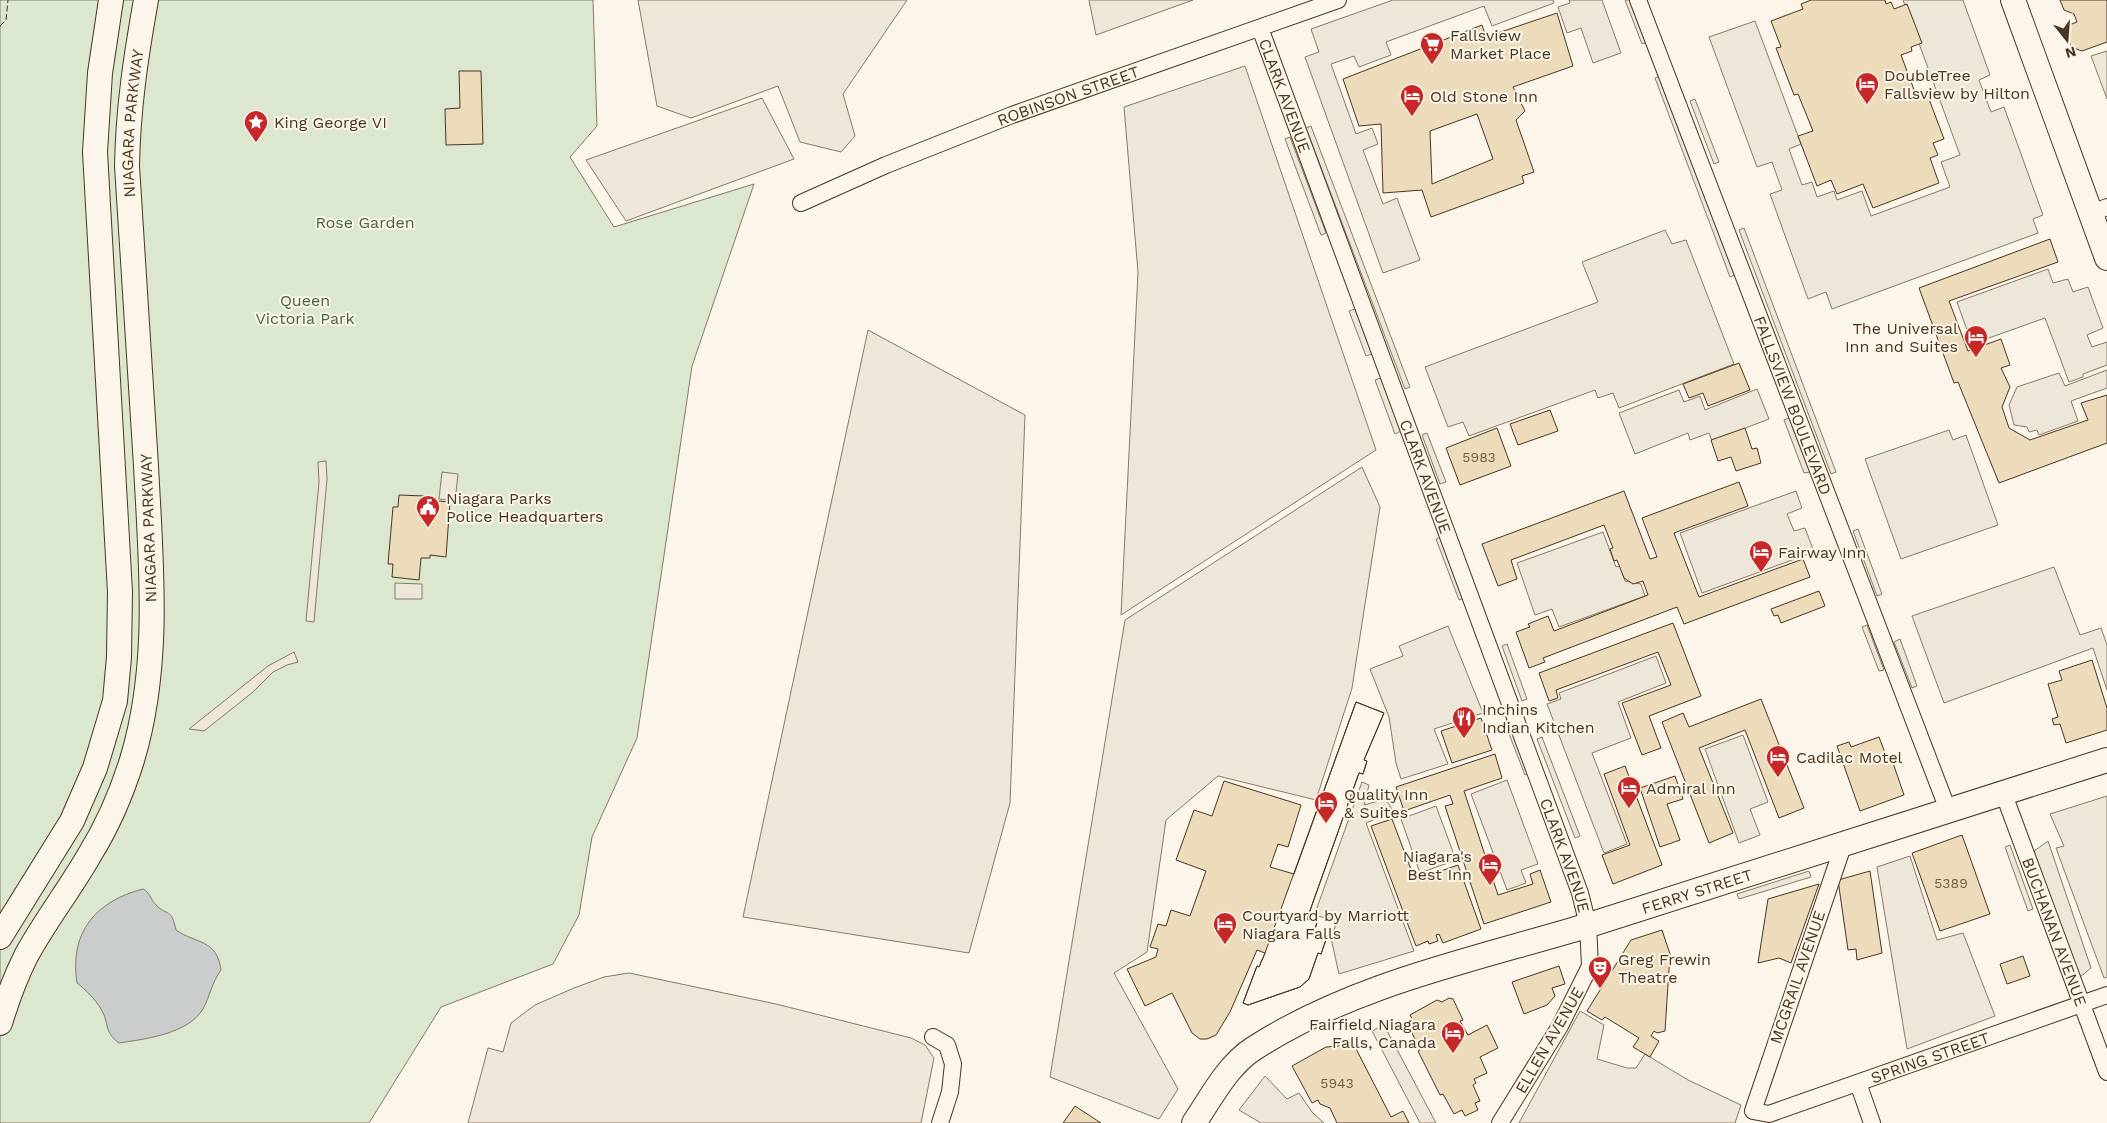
<svg xmlns="http://www.w3.org/2000/svg" width="2107" height="1123" font-family="'Work Sans',sans-serif">
	<style>
		.green { fill: #dce7d0; stroke: #887966 }
		.parking { fill: #ede7d9; stroke: #887966 }
		.water { fill: #c9cecd; stroke: #887966 }
		.building { fill: #ecdcbc; stroke: #4a3520; fill-rule: evenodd }
		.lines { fill: none; stroke-linecap: round; stroke-linejoin: round }
		.street-casing { stroke: #4a3520; stroke-width: 18 }
		.secondary-casing { stroke: #4a3520; stroke-width: 26 }
		.street { stroke: #fbf6e9; stroke-width: 16 }
		.secondary { stroke: #fbf6e9; stroke-width: 24 }
		.fence { stroke: #4a3520; stroke-width: 1; stroke-dasharray: 6 2.5; stroke-linecap: butt }
		.labels { text-anchor: middle; stroke-width: 4; stroke-linejoin: round; paint-order: stroke }
		.number-label { font-size: 14px; fill: #725f47 }
		.poi-label { font-size: 16px; fill: #4a3520; stroke: #fbf6e9; text-anchor: start }
		.street-label { font-size: 16px; fill: #4a3520; stroke: #fbf6e9 }
		.park-label { font-size: 16px; fill: #436837; stroke: #fbf6e9 }
	</style>
	<rect width="100%" height="100%" fill="#fbf6e9"/>
	<path class="green" d="M0,0H593L597,126L570,157L614,227L754,184L692,366L637,738L592,837L579,915L553,964L441,1007L369,1123H0Z"/>
	<path class="parking" d="M638,0H907L843,94L855,136L841,152L800,142L778,86L691,118L657,106Z
		M1089,0H1193L1096,35Z
		M1393,0H1553L1554,3L1492,26L1484,6L1386,42L1391,55L1359,67L1354,56L1331,64L1356,134L1372,128L1378,144L1363,150L1383,204L1397,198L1420,260L1383,273L1305,57L1319,52L1311,29Z
		M1569,0H1602L1621,53L1593,63L1581,28L1567,33L1558,7L1570,3Z
		M1625,0H1631L1647,42L1642,44Z
		M1903,0H1963L1990,75L1979,80L1991,112L2004,107L2043,215L2033,219L2038,233L1832,309L1826,292L1808,299L1770,194L1782,190L1772,162L1757,167L1709,37L1755,21L1801,144L1789,149L1802,185L1812,182L1817,197L1834,191L1837,200L1862,191L1871,216L1950,187L1941,162L1960,155Z
		M2107,51V99L2091,56Z
		M1245,66L1376,450L1121,615L1138,272L1124,107Z
		M1660,76L1735,275L1730,277L1655,78Z
		M762,98L794,159L626,221L586,160Z
		M1695,99L1719,162L1714,164L1690,101Z
		M1311,126L1410,387L1405,389L1306,128Z
		M1290,137L1326,233L1321,235L1285,139Z
		M1744,228L1836,472L1831,474L1739,230Z
		M1665,230L1672,244L1686,240L1734,364L1619,408L1613,393L1598,398L1595,390L1469,436L1463,422L1448,427L1425,367L1598,302L1582,262Z
		M2048,269L2053,283L2068,279L2073,292L2088,287L2103,328L2087,335L2092,347L2107,342V365L2083,374V377L2069,382L2045,318L1972,344L1957,302Z
		M1355,309L1372,354L1366,356L1349,311Z
		M868,330L1025,415L1010,803L969,953L743,917Z
		M2107,370V388L2071,401L2078,421L2039,435L2037,430L2029,432L2027,427L2014,425L2009,405L2017,387L2059,373L2065,386Z
		M1381,378L1401,431L1395,434L1375,380Z
		M1757,389L1769,419L1712,441L1709,433L1690,440L1688,433L1635,454L1619,413L1679,390L1684,402L1700,396L1705,410Z
		M1789,418L1810,472L1804,473L1784,420Z
		M1949,430L1953,440L1966,435L1998,525L1901,559L1865,459Z
		M1427,433L1446,482L1440,484L1422,435Z
		M326,461L327,479L314,622L306,621L319,482L318,462Z
		M1362,467L1380,507L1352,688L1316,800L1218,776L1166,820L1147,952L1114,973L1178,1089L1159,1119L1050,1077L1125,620Z
		M442,472L458,474L455,501L439,499Z
		M1796,491L1802,508L1787,514L1794,531L1805,528L1814,552L1702,593L1680,533Z
		M1858,529L1882,594L1877,596L1853,531Z
		M1603,532L1616,567L1620,566L1625,581L1641,584L1645,596L1559,627L1552,609L1535,615L1517,563Z
		M1441,537L1464,598L1459,600L1436,539Z
		M2054,567L2080,635L2101,628L2107,645V690L2093,648L1944,703L1912,616Z
		M395,583L422,584V599H395Z
		M1867,625L1884,670L1879,671L1862,627Z
		M1448,626L1483,713L1434,729L1448,764L1401,779L1396,763L1389,717L1370,669L1403,656L1399,646Z
		M1900,639L1917,686L1912,688L1894,642Z
		M1507,644L1527,699L1522,701L1502,646Z
		M294,652L298,662L287,665L273,672L253,692L204,731L189,729L268,666Z
		M1656,656L1666,683L1618,702L1631,738L1592,753L1627,844L1604,853L1547,704L1561,699L1559,693Z
		M1509,719L1530,773L1525,775L1504,721Z
		M1743,735L1768,802L1750,809L1760,835L1739,843L1705,749Z
		M1542,737L1580,836L1575,838L1537,739Z
		M1507,780L1538,864L1521,870L1526,883L1507,890L1471,794Z
		M1362,782L1369,785L1364,805L1386,799L1393,811L1366,823L1414,951L1339,974L1331,938L1338,919L1314,916Z
		M2107,796V977L2104,978L2056,848L2064,846L2050,814Z
		M1436,806L1456,860L1420,873L1401,819Z
		M2048,841L2091,968L2079,978L2034,851Z
		M2010,845L2033,909L2028,911L2005,847Z
		M1910,856L1937,940L1963,933L1995,1016L1907,1049L1877,867Z
		M1809,871L1811,877L1739,899L1737,894Z
		M629,973L776,1004L911,1038L925,1045L934,1058L921,1123H468L488,1048L503,1052L511,1023L535,1005L574,988L604,977Z
		M1580,1011L1604,1025L1597,1059L1627,1068H1636L1645,1054L1688,1080L1741,1105L1735,1123H1519Z
		M1384,1025L1436,1123H1420L1372,1031Z
		M1265,1076L1287,1099L1299,1093L1312,1112L1324,1123H1261L1239,1110Z"/>
	<path class="water" d="M143,889C150,892 150,899 156,905C168,917 171,907 176,930C196,944 217,939 221,970C212,982 210,996 203,1009C188,1034 145,1039 119,1043C103,1031 110,1024 101,1009C95,999 86,990 77,983C69,932 96,901 143,889Z"/>
	<path class="building" d="M1811,0H1885L1886,4L1891,2L1894,9L1907,4L1922,43L1911,47L1912,51L1901,55L1916,95L1926,91L1944,139L1933,143L1938,155L1930,158L1939,183L1873,208L1863,184L1837,194L1831,180L1817,186L1798,136L1813,131L1798,94L1794,95L1776,48L1781,47L1771,21L1803,9L1801,4Z
		M2060,0H2107V42L2082,51L2071,47L2064,27L2077,22L2074,14L2064,10Z
		M1557,13L1573,66L1513,87L1525,111L1516,120L1534,172L1522,176L1524,183L1431,217L1422,190L1383,193L1381,124L1359,126L1343,79L1482,25L1486,37ZM1477,114L1493,159L1432,184L1430,131Z
		M459,71H481L483,144L446,145L445,109L460,108Z
		M2050,239L2058,262L1949,301L1968,351L2001,339L2010,365L2001,368L2010,387L2002,407L2009,428L2030,440L2088,420L2081,403L2107,395V443L1999,483L1958,382L1954,383L1919,288Z
		M1739,363L1750,390L1708,406L1703,393L1689,398L1683,384Z
		M1550,410L1558,431L1518,445L1510,424Z
		M1497,428L1511,466L1460,485L1446,448Z
		M1745,428L1752,449L1757,448L1761,463L1736,471L1731,457L1718,461L1711,440Z
		M1739,482L1748,506L1674,533L1699,597L1803,559L1810,577L1684,624L1677,607L1543,658L1545,662L1529,668L1516,632L1530,627L1528,624L1548,616L1554,631L1648,595L1643,581L1633,584L1624,578L1617,560L1614,561L1610,549L1613,548L1604,525L1511,560L1517,579L1498,586L1482,544L1624,491L1650,559L1657,557L1642,518Z
		M399,495L424,496V500L450,502L446,557L430,555V558H421L419,580L392,577L393,564H388L393,507H398Z
		M1819,591L1825,606L1781,623L1778,615L1774,616L1771,609Z
		M1673,623L1701,696L1649,716L1661,748L1642,755L1622,703L1671,685L1658,652L1556,690L1558,698L1549,701L1539,673Z
		M2092,660L2107,708V730L2066,743L2060,724L2054,725L2052,719L2058,717L2048,684L2062,680L2059,671Z
		M1761,699L1804,808L1779,818L1745,730L1699,748L1733,833L1709,843L1662,722L1683,713L1689,727Z
		M1356,702L1384,713L1364,760L1367,761L1363,774L1359,773L1307,919L1317,922L1314,933L1327,937L1321,954L1318,953L1309,979L1300,987L1248,1005L1243,1003L1257,966L1259,967L1265,953L1257,950L1230,1012L1216,1035L1207,1039H1200L1192,1033L1172,993L1145,1006L1127,969L1156,957L1158,949L1150,947L1158,924L1166,926L1171,910L1190,916L1206,871L1176,860L1194,810L1212,816L1224,781L1301,805L1288,847L1278,844L1270,867L1294,874Z
		M1356,702L1384,713L1364,760L1367,761L1363,774L1359,773L1307,919L1317,922L1314,933L1327,937L1321,954L1318,953L1309,979L1300,987L1248,1005L1243,1003L1257,966L1259,967L1265,953Z
		M1481,718L1492,750L1452,763L1441,731Z
		M1879,737L1887,758L1891,757L1904,795L1860,811L1837,746L1849,742L1851,747Z
		M1495,754L1502,778L1464,791L1498,895L1533,884L1530,874L1540,870L1551,902L1484,924L1445,806L1453,804L1450,795L1404,811L1396,787Z
		M1625,766L1662,865L1613,884L1602,855L1630,845L1604,774Z
		M1675,776L1683,799L1667,804L1680,840L1660,847L1640,788Z
		M1392,819L1415,880L1458,865L1481,929L1443,943L1439,934L1436,935L1438,941L1429,944L1428,941L1416,946L1371,826Z
		M1962,835L1990,914L1940,931L1912,853Z
		M1870,871L1882,953L1857,960L1856,949L1848,950L1838,880Z
		M1819,884L1791,963L1779,958L1758,963L1768,899Z
		M1662,930L1670,954L1665,1031L1657,1033L1654,1031L1651,1036L1659,1041L1650,1057L1633,1047L1639,1038L1605,1017L1602,1020L1587,1011L1631,940Z
		M2023,956L2030,976L2007,984L2000,964Z
		M1559,966L1565,984L1552,988L1555,996L1547,1005L1524,1014L1512,982Z
		M1449,998L1453,999L1463,1020L1460,1021L1468,1035L1487,1025L1498,1048L1480,1057L1487,1073L1474,1079L1476,1083L1473,1085L1480,1101L1475,1103L1478,1110L1465,1116L1462,1110L1454,1114L1443,1094L1440,1095L1418,1051L1420,1050L1412,1033L1416,1026L1410,1015L1437,1000L1442,1002Z
		M1351,1039L1391,1117L1403,1111L1409,1123H1337L1330,1108L1320,1104L1318,1100L1312,1103L1292,1066L1326,1047L1338,1046Z
		M1075,1106L1101,1123H1063Z"/>
	<g class="lines">
		<g class="street-casing">
			<g id="street">
				<path id="s1" d="M1638,0L1948,810"/>
				<path id="s2" d="M1260,28L1580,893L1588,925L1590,966L1560,1026L1500,1123"/>
				<path id="s3" d="M801,203L886,165L1012,115L1338,0"/>
				<path d="M2090,214L2107,207"/>
				<path id="s4" d="M2003,792L2107,1072"/>
				<path id="s5" d="M1844,843L1753,1111L1769,1114L2107,995"/>
				<path d="M933,1037L947,1045L953,1064L950,1092L940,1123"/>
				<path d="M1858,1083L1872,1123"/>
			</g>
		</g>
		<g class="secondary-casing">
			<g id="secondary">
				<path d="M2013,0L2107,258"/>
				<path d="M0,937L72,821L95,768L115,701L119,657L120,592L95,152L100,73L111,0"/>
				<path id="s6" d="M0,1023C7,1000 15,978 26,956C45,921 70,889 90,854C108,825 122,792 132,760C161,664 151,564 146,466C140,366 134,266 127,166C128,108 136,56 146,0"/>
				<path id="s7" d="M1194,1123C1211,1098 1227,1066 1253,1049C1353,984 1473,960 1586,926C1760,872 1933,814 2107,760"/>
			</g>
		</g>
		<use href="#street" class="street"/>
		<use href="#secondary" class="secondary"/>
		<path class="fence" d="M0,26L6,20L8,0"/>
	</g>
	<defs>
		<g id="supermarket-pin" transform="scale(1.25)"><path d="M0 17L-7.5 6A9.5 9.5 0 1 1 7.5 6Z" fill="#c62828" stroke="#fbf6e9"/><path d="M-6-5.5h2.5l.6 2H6L4.5 2H-2.5L-4.4-4H-6ZM-1.5 3.2a1.3 1.3 0 1 0 .1 0ZM3 3.2a1.3 1.3 0 1 0 .1 0Z" fill="#fff"/></g>
		<g id="hotel-pin" transform="scale(1.25)"><path d="M0 17L-7.5 6A9.5 9.5 0 1 1 7.5 6Z" fill="#c62828" stroke="#fbf6e9"/><path d="M-6-4.5h1.5V1H6V5H4.5V3h-9V5H-6ZM-4 0a1.8 1.8 0 1 1 3.6 0ZM.5 0V-2.5h3Q6-2.5 6 0Z" fill="#fff"/></g>
		<g id="sight-pin" transform="scale(1.25)"><path d="M0 17L-7.5 6A9.5 9.5 0 1 1 7.5 6Z" fill="#c62828" stroke="#fbf6e9"/><path d="M0-6L1.8-2.2L6-1.7L2.9 1.2L3.7 5.4L0 3.3L-3.7 5.4L-2.9 1.2L-6-1.7L-1.8-2.2Z" fill="#fff"/></g>
		<g id="civic-pin" transform="scale(1.25)"><path d="M0 17L-7.5 6A9.5 9.5 0 1 1 7.5 6Z" fill="#c62828" stroke="#fbf6e9"/><path d="M-.6-6.5H3V-4.5H.6V-3L4-1V1h2V6H-6V1h2V-1L-.6-3ZM-1.2 2.5V6h2.4V2.5Z" fill="#fff"/></g>
		<g id="restaurant-pin" transform="scale(1.25)"><path d="M0 17L-7.5 6A9.5 9.5 0 1 1 7.5 6Z" fill="#c62828" stroke="#fbf6e9"/><path d="M-5-6h1v4h1v-4h1v4h1v-4h1v5L-1.5 .5V6h-2V.5L-5-1ZM5-6V6H3V1.5H1.5Q1.5-4 5-6Z" fill="#fff"/></g>
		<g id="theatre-pin" transform="scale(1.25)"><path d="M0 17L-7.5 6A9.5 9.5 0 1 1 7.5 6Z" fill="#c62828" stroke="#fbf6e9"/><path d="M-5-5.5Q0-4 5-5.5V0Q5 5 0 6Q-5 5-5 0ZM-3.3-2.5H-1v1.5H-3.3ZM1-2.5H3.3v1.5H1ZM-2.8 1Q0 5.5 2.8 1Z" fill="#fff"/></g>
	</defs>
	<g fill-rule="evenodd">
		<use href="#supermarket-pin" x="1432" y="44"/>
		<use href="#hotel-pin" x="1867" y="84"/>
		<use href="#hotel-pin" x="1412" y="96"/>
		<use href="#sight-pin" x="256" y="122"/>
		<use href="#hotel-pin" x="1976" y="337"/>
		<use href="#civic-pin" x="428" y="507"/>
		<use href="#hotel-pin" x="1761" y="552"/>
		<use href="#restaurant-pin" x="1464" y="718"/>
		<use href="#hotel-pin" x="1778" y="757"/>
		<use href="#hotel-pin" x="1629" y="788"/>
		<use href="#hotel-pin" x="1326" y="803"/>
		<use href="#hotel-pin" x="1490" y="865"/>
		<use href="#hotel-pin" x="1225" y="924"/>
		<use href="#theatre-pin" x="1600" y="968"/>
		<use href="#hotel-pin" x="1453" y="1033"/>
	</g>
	<g class="labels">
		<g class="number-label">
			<text x="1479" y="462">5983</text>
			<text x="1951" y="888">5389</text>
			<text x="1337" y="1088">5943</text>
		</g>
		<g class="poi-label">
			<text x="1450" y="41">Fallsview<tspan x="1450" dy="18">Market Place</tspan></text>
			<text x="1884" y="81">DoubleTree<tspan x="1884" dy="18">Fallsview by Hilton</tspan></text>
			<text x="1430" y="102">Old Stone Inn</text>
			<text x="274" y="128">King George VI</text>
			<text x="1958" y="334" text-anchor="end">The Universal<tspan x="1958" dy="18">Inn and Suites</tspan></text>
			<text x="446" y="504">Niagara Parks<tspan x="446" dy="18">Police Headquarters</tspan></text>
			<text x="1778" y="558">Fairway Inn</text>
			<text x="1482" y="715">Inchins<tspan x="1482" dy="18">Indian Kitchen</tspan></text>
			<text x="1796" y="763">Cadilac Motel</text>
			<text x="1646" y="794">Admiral Inn</text>
			<text x="1344" y="800">Quality Inn<tspan x="1344" dy="18">&amp; Suites</tspan></text>
			<text x="1472" y="862" text-anchor="end">Niagara's<tspan x="1472" dy="18">Best Inn</tspan></text>
			<text x="1242" y="921">Courtyard by Marriott<tspan x="1242" dy="18">Niagara Falls</tspan></text>
			<text x="1618" y="965">Greg Frewin<tspan x="1618" dy="18">Theatre</tspan></text>
			<text x="1436" y="1030" text-anchor="end">Fairfield Niagara<tspan x="1436" dy="18">Falls, Canada</tspan></text>
		</g>
		<g class="street-label">
			<text dy="6" stroke="none"><textPath href="#s3" startOffset="288">ROBINSON STREET</textPath></text>
			<text dy="6" stroke="none"><textPath href="#s2" startOffset="72">CLARK AVENUE</textPath></text>
			<text dy="6" stroke="none"><textPath href="#s6" startOffset="935">NIAGARA PARKWAY</textPath></text>
			<text dy="6" stroke="none"><textPath href="#s1" startOffset="434">FALLSVIEW BOULEVARD</textPath></text>
			<text dy="6" stroke="none"><textPath href="#s2" startOffset="478">CLARK AVENUE</textPath></text>
			<text transform="translate(148 528) rotate(-92)" y="6">NIAGARA PARKWAY</text>
			<text dy="6" stroke="none"><textPath href="#s2" startOffset="882">CLARK AVENUE</textPath></text>
			<text dy="6" stroke="none"><textPath href="#s7" startOffset="568">FERRY STREET</textPath></text>
			<text dy="6" stroke="none"><textPath href="#s4" startOffset="149">BUCHANAN AVENUE</textPath></text>
			<text transform="translate(1797 977) rotate(-71)" y="6">MCGRAIL AVENUE</text>
			<text transform="translate(1549 1040) rotate(-60)" y="6">ELLEN AVENUE</text>
			<text dy="6" stroke="none"><textPath href="#s5" startOffset="470">SPRING STREET</textPath></text>
		</g>
		<g class="park-label">
			<text x="365" y="228">Rose Garden</text>
			<text x="305" y="306">Queen<tspan x="305" dy="18">Victoria Park</tspan></text>
		</g>
	</g>
	<g transform="translate(2067 40) rotate(163)" stroke="#fbf6e9" stroke-width="4" paint-order="stroke">
	<path d="M0-4L9 19L0 12L-9 19Z" fill="#4a3520"/>
	<text y="-8" font-size="14" font-weight="bold" text-anchor="middle" fill="#4a3520">N</text>
	</g>
</svg>
